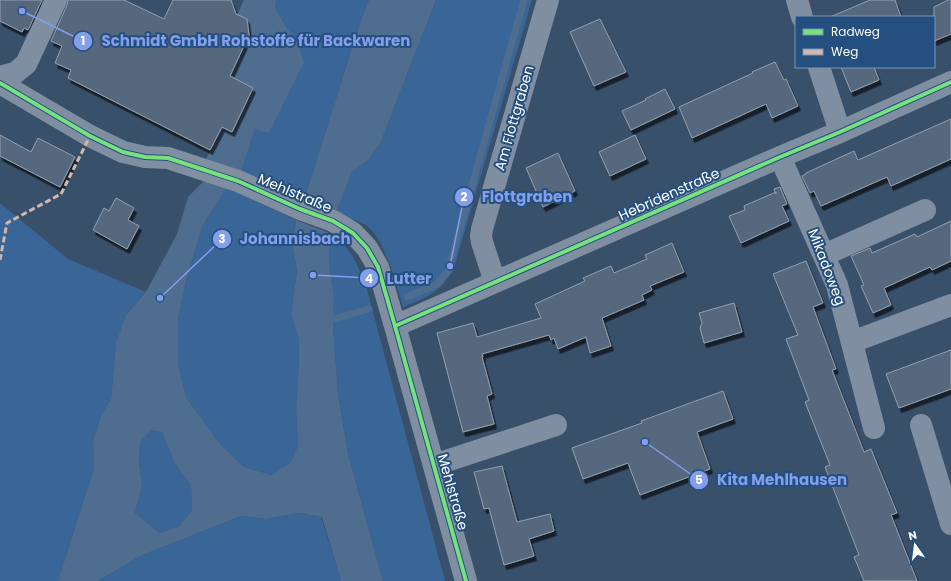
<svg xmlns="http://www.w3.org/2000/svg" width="951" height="581" font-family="Poppins,sans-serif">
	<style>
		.green { fill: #396696 }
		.water { fill: #4f6d8f; fill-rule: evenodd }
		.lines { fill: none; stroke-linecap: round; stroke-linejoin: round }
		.stream { stroke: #4f6d8f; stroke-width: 7 }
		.building { fill: #56687d; stroke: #92a0af; filter: url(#shadow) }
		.minor { stroke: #7f8fa1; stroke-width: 22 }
		.quiet { stroke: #d1b7ad; stroke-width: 3; stroke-dasharray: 6 3; stroke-linecap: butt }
		.cycleway-casing { stroke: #244f7f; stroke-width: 6 }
		.cycleway { stroke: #77e17e; stroke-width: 4 }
		.labels { text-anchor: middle; stroke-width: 4; stroke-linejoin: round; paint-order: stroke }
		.street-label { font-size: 14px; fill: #fff; stroke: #244f7f }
		.leader { fill: none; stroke: #839eea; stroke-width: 1.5 }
		.callout-dot { fill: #839eea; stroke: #244f7f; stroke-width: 1.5 }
		.mark-label { font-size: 12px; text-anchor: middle; font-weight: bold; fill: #fff }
		.callout-label { font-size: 15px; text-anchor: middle; font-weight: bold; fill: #839eea; stroke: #244f7f; stroke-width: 4; stroke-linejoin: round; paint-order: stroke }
	</style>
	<defs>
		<filter id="shadow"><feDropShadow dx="2.5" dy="4.5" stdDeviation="0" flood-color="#0009"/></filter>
	</defs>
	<rect width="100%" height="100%" fill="#39506a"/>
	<path class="green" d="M276,0H369L361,20L304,200L240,175L255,128L269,133L298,44L275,9Z
		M436,0H532L454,268C443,291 426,298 403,307C396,285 385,238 366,225C357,220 345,217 336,213L352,172L368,160L380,144Z
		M229,183L236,186L253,200L296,220L293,246L297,271L291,314L299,340V360L296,410L298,446L290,463L273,475L244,467L220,444L186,397L178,363V319L186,281L202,227Z
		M0,203L68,259L146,292L126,315L116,342L111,399L101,416L93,442L94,468L58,581H0Z
		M329,233C351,246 356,262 366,286L445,581H383L348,454L338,394L333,327L334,295L329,266Z
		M151,430L162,432L175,464L191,485L192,510L179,526L160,533L135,513L142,486L139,462L140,442Z
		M299,513L321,517L341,581H98L140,556L241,516L266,519Z"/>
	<path class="water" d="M244,0H276L275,9L298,44L304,62L269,133L255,129L240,175L204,163L222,127L232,132L253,88L230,76L249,35L247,19L237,15Z
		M369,0H436L380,144L368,160L352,172L336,213L304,200L361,20Z
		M209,176L229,183L202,227L186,281L178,319V363L186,397L220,444L244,467L272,475L290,463L298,446L296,410L299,360V340L291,314L297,271L293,246L296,220L329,233V266L334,295L333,327L338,394L348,454L383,581H341L322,517L299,513L266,519L241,516L140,556L98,581H58L94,468L93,442L101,416L111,399L116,342L126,315L146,292L177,234L188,197ZM151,430L162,432L175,464L191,485L192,510L179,526L160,533L135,513L142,486L139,462L140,442Z"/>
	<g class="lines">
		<path class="stream" d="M407,297L436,285L448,271L524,0
			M324,322L369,309"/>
	</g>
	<path class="building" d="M0,0H42L28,30L24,28L22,32L0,21Z
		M68,0H124L164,19L173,0H231L236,14L247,19L249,35L230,76L253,88L232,132L222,127L210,150L68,78L71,70L55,63L62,46L51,41L67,5Z
		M870,0H895L901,17H830Z
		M948,0H951V34L934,41V7Z
		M600,19L626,72L594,86L570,32Z
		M775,62L784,80L786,79L798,106L772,118L766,104L692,138L679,107L753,73L752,72Z
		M841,67H874L879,80L851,92Z
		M665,89L675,109L631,130L622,111L646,100L645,99Z
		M951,119V159L891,186L887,177L821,206L814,191L810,193L802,176L806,174V173L854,151L858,160Z
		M0,135L31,152L38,138L75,157L60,187L0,156Z
		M635,135L646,159L610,176L599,152Z
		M558,153L575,191L543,207L526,168Z
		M780,187L787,204L782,206L789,221L741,243L729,216L745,210L744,206L776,192V194L774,189Z
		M116,198L134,208L128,220L139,226L127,249L93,230L104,208L109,211Z
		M951,221V261L932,270L930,267L884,288L891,305L873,313L861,286L864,285L851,256L870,248L872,253L915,234L917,237Z
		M672,243L684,272L650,286L652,290L642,295L644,300L602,318L611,346L590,353L586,337L558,349L554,338L551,340L549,335L482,354L483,357H482L492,394L487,396L494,424L463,432L437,333L473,323L477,337L541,318L535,304L585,281L583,278L611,266L614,273L647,259L645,255Z
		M806,261L823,303L813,307L836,369L832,370L864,452L871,449L897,513L891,515L917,581H864L854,557L859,555L825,467L830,465L805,402L809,400L786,339L798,335L773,274Z
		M734,303L742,332L704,343L700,328L702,323L699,313Z
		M951,350V389L899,408L886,374Z
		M723,391L733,419L697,432L710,469L640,495L628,463L583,479L572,448L642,423L641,421Z
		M502,466L517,522L550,514L554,531L529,539L534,556L504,565L489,508L484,509L474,472Z"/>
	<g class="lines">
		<path class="minor" d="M797,0L802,17
			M819,67L840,132
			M0,77L15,73L26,64L56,0
			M0,83L90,136L123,152L145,157L168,158L238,181L300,209L333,221L353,233L367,248L378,267L395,326L466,581
			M780,157L837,285L874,428
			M824,255L925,210
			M495,282L482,242L481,236L482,229L548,0
			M395,326L780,157L840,132L951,82
			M852,342L951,305
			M921,425L951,524
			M434,465L556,425"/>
		<path class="quiet" d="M0,260L7,223L61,194L90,136"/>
		<g class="cycleway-casing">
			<path id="cycleway" d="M0,83L90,136L123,152L145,157L168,158L238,181L300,209L333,221L353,233L367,248L378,267L395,326L466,581
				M395,326L780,157L840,132L951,82"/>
		</g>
		<use href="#cycleway" class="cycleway"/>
	</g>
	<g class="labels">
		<g class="street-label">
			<text transform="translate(514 118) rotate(-74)" y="5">Am Flottgraben</text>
			<text transform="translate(295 193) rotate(23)" y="5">Mehlstraße</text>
			<text transform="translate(669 194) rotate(-24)" y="5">Hebridenstraße</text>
			<text transform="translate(827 267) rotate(69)" y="5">Mikadoweg</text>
			<text transform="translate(453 492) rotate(74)" y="5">Mehlstraße</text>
		</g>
	</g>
	<path class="leader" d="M22 11L83 41M450 266L464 197M160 298L222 239M313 275L369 278M645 442L699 480"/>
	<g class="callout-dot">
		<circle cx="22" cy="11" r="4"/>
		<circle cx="450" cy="266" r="4"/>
		<circle cx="160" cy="298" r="4"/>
		<circle cx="313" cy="275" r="4"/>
		<circle cx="645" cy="442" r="4"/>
		<circle cx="83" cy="41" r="10"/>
		<circle cx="464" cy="197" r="10"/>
		<circle cx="222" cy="239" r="10"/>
		<circle cx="369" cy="278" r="10"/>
		<circle cx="699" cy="480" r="10"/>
	</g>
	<g class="mark-label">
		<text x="83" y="45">1</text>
		<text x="464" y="201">2</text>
		<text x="222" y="243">3</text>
		<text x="369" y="283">4</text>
		<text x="699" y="484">5</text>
	</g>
	<g class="callout-label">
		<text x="256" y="46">Schmidt GmbH Rohstoffe für Backwaren</text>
		<text x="527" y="202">Flottgraben</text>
		<text x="295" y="244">Johannisbach</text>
		<text x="409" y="284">Lutter</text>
		<text x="782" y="485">Kita Mehlhausen</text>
	</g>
	<rect x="795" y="16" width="140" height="52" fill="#244f7f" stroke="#7c95b2"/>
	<rect x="803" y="29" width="20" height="6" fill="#77e17e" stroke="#7c95b2"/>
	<text x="831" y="36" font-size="12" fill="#ffffff">Radweg</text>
	<rect x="803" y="49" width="20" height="6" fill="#d1b7ad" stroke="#7c95b2"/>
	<text x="831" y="56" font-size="12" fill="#ffffff">Weg</text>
	<g transform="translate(915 545) rotate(346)" stroke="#244f7f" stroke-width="3" paint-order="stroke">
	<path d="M0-3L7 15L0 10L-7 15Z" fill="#ffffff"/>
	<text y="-6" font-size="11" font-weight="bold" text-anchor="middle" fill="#ffffff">N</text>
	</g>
</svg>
